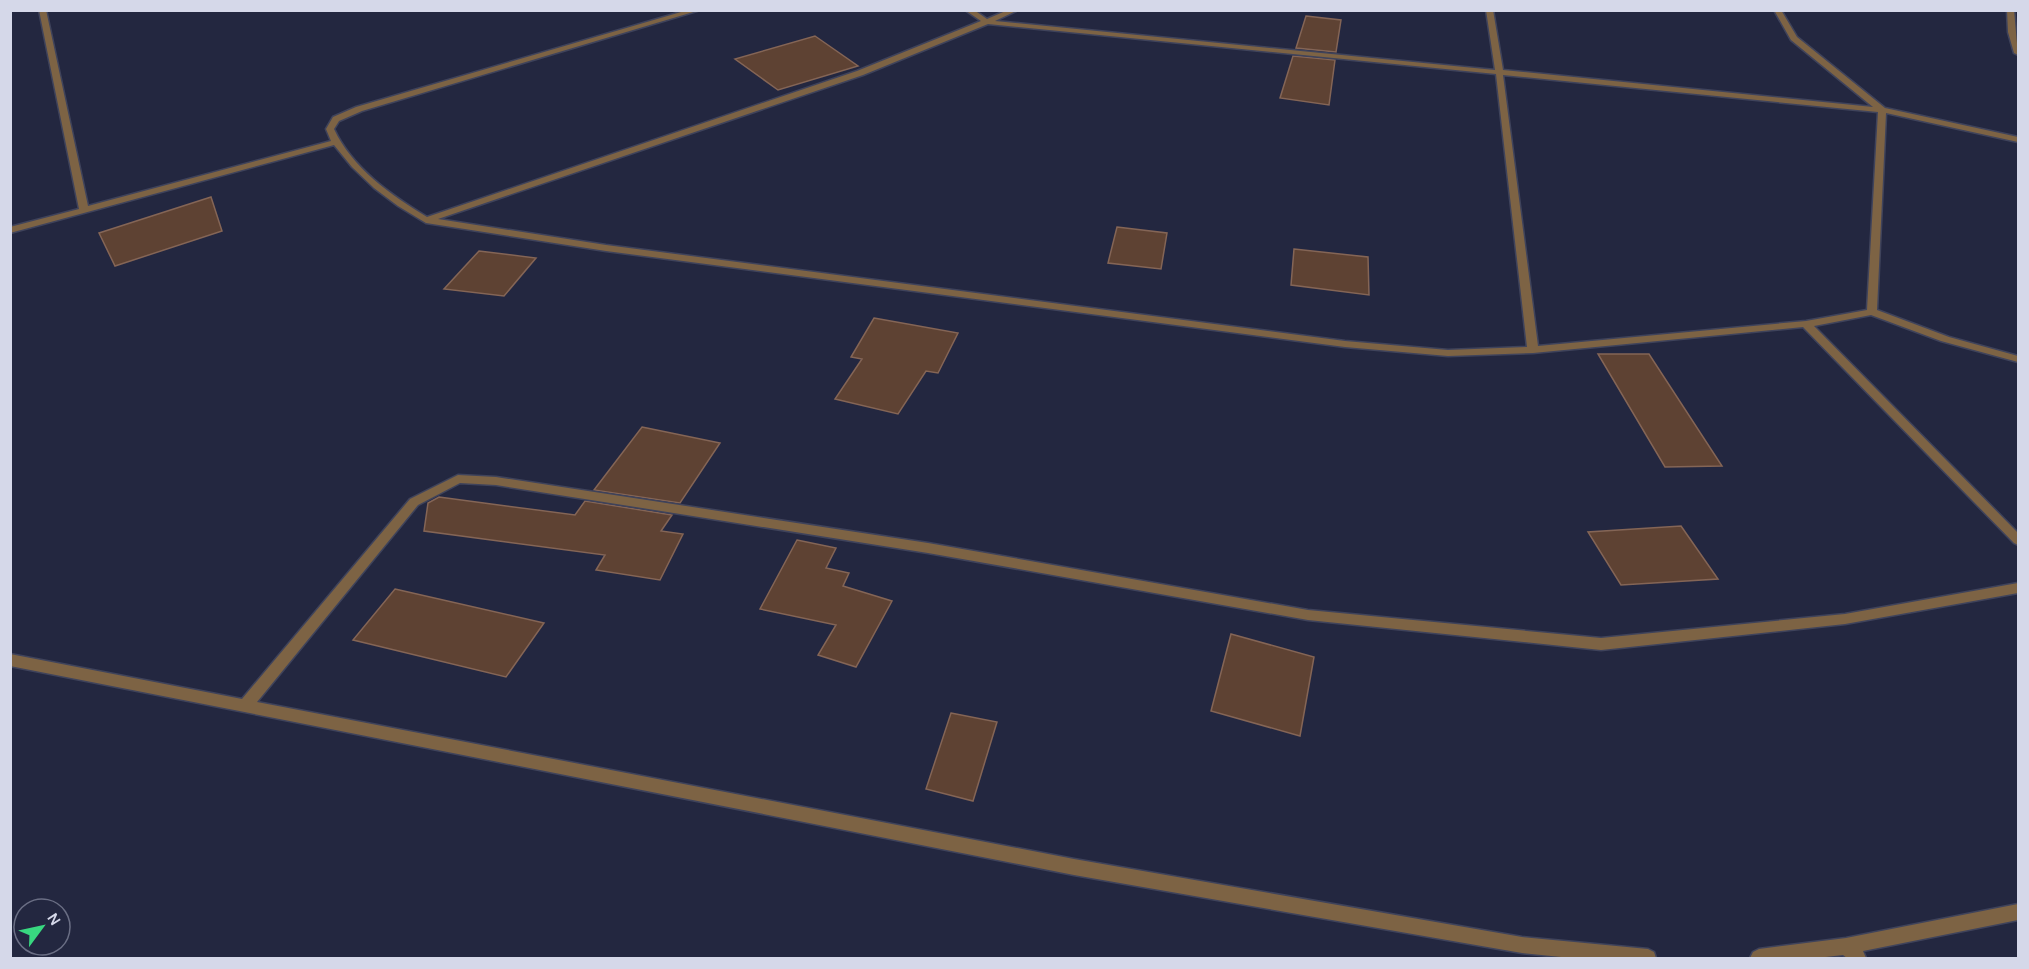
<svg xmlns="http://www.w3.org/2000/svg" width="2029" height="969" font-family="Karla,sans-serif">
	<style>
		.building { fill: #5e4233; stroke: #846556; stroke-width: 1.5 }
		.lines { fill: none; stroke-linecap: round; stroke-linejoin: round }
		.street-casing { stroke: #3f435b; stroke-width: 3 }
		.street { fill: #7d6344; fill-rule: evenodd }
	</style>
	<rect width="100%" height="100%" fill="#232740"/>
	<path class="building" d="M1306,16L1341,20L1336,52L1296,48Z
		M815,36L858,66L778,90L735,59Z
		M1293,56L1335,60L1329,105L1280,98Z
		M211,197L222,231L115,266L99,233Z
		M1117,227L1167,233L1161,269L1108,263Z
		M1294,249L1368,257L1369,295L1291,285Z
		M479,251L536,258L504,296L444,289Z
		M874,318L958,333L938,373L926,371L898,414L835,399L862,359L851,357Z
		M1598,354H1649L1722,466L1665,467Z
		M642,427L720,443L680,503L594,490Z
		M439,497L575,515L585,501L672,515L661,531L683,534L660,580L596,570L605,555L424,531L428,503Z
		M1681,526L1718,579L1621,585L1588,532Z
		M797,540L836,548L826,568L849,573L843,586L892,601L856,667L818,655L836,625L760,609Z
		M395,589L544,623L506,677L353,640Z
		M1231,634L1314,657L1300,736L1211,711Z
		M951,713L997,722L973,801L926,789Z"/>
	<g class="lines">
		<g class="street-casing">
			<path id="street" d="M39,10H46L88,206L331,141L326,129L333,117L356,107L688,10H700L362,111L339,121L334,129C352,168 391,195 427,217L857,71L981,21L965,10H974L987,19L1008,10H1018L995,21L1495,70L1486,10H1493L1503,70L1873,107L1791,40L1774,10H1781L1797,37L1885,108L2018,137V142L1886,113L1877,310L1949,337L2018,356V362L1941,341L1871,315L1814,326L2018,533V545L2014,543L1803,327L1533,353L1448,356L1345,347L606,251L426,223L398,206L374,188L352,167L334,145L10,233V227L79,209ZM988,24L1496,74L1527,347L1448,350L1345,341L606,245L438,219L863,75ZM1503,75L1878,112L1867,310L1806,321L1538,346Z
				M2007,10H2014L2018,55L2014,53L2008,32Z
				M458,475L496,477L928,543L1308,610L1601,638L1845,614L2018,583V593L1845,624L1601,650L1308,620L928,553L496,485L460,483L418,505L257,702L1074,859L1522,937L1648,949L1654,952L1656,958H1571L1522,953L1074,875L10,666V654L242,699L410,499Z
				M2018,904V920L1863,951L1866,958H1847L1843,955L1817,958H1750L1753,952L1759,949L1846,938Z"/>
		</g>
		<use href="#street" class="street"/>
	</g>
	<rect width="2029" height="969" fill="none" stroke="#d5d8e9" stroke-width="24"/>
	<g transform="translate(42 927) rotate(57)"><circle r="28" fill="#232740" stroke="#6a6e84" stroke-width="1.5"/>
	<path d="M0-4.5L10 22L0 15L-10 22Z" fill="#38d880"/>
	<text y="-9" font-size="16" font-weight="bold" text-anchor="middle" fill="#d5d8e9">N</text>
	</g>
</svg>
